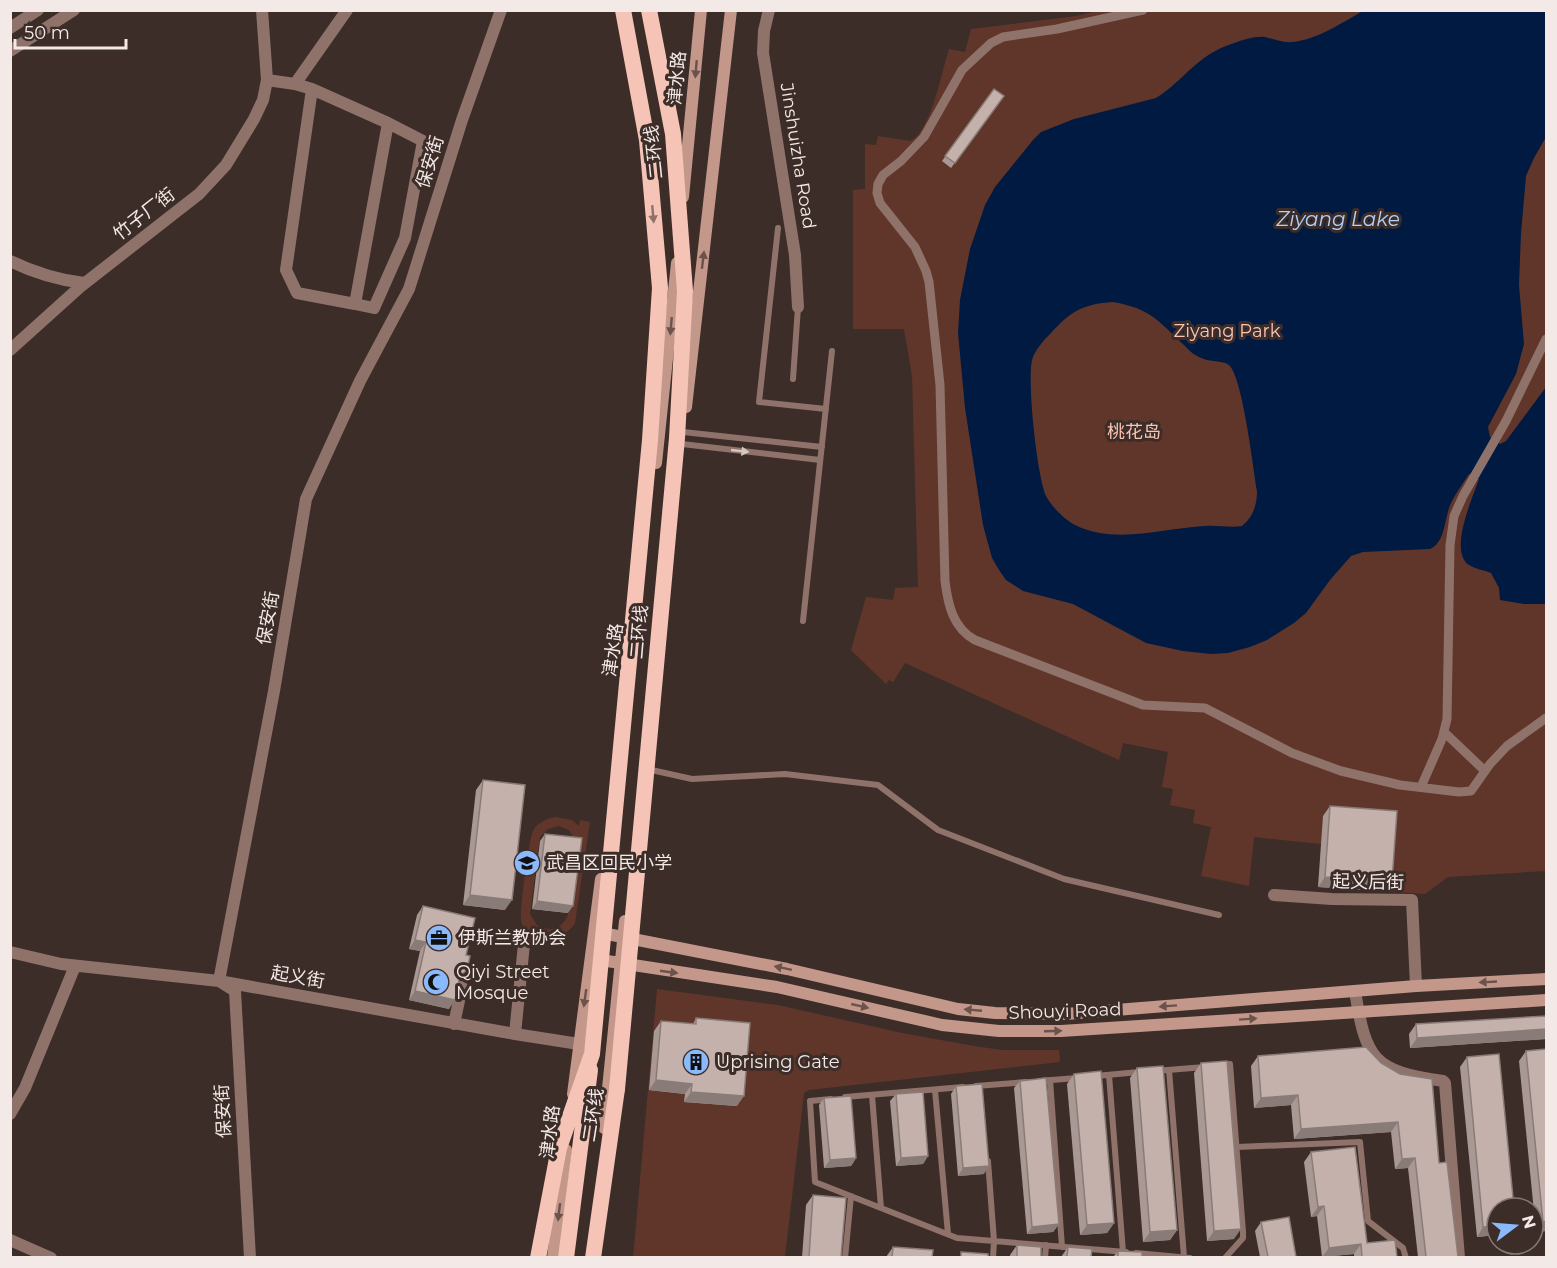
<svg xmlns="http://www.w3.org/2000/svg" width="1557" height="1268" font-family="Montserrat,'Noto Sans SC',sans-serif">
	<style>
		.green { fill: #61362a; fill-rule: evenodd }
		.water { fill: #001a42; fill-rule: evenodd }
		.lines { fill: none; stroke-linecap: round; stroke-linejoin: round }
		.service { stroke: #8f736b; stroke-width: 6 }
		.pedestrian { stroke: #8f736b; stroke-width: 9 }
		.minor { stroke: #8f736b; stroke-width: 12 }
		.tertiary { stroke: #8f736b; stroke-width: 12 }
		.secondary { stroke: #c3978a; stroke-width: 12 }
		.trunk { stroke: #f5c4b6; stroke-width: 16 }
		.trunk-bridge { stroke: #f5c4b6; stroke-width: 16 }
		.wall { fill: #a99894 }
		.shaded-wall { fill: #897c78 }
		.building { fill: #c4b1ac; stroke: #897c78; stroke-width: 1.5 }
		.oneway { fill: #6b524b }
		.oneway2 { fill: #8f7168 }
		.oneway3 { fill: #d5c6c1 }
		.labels { text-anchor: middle; stroke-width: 6; stroke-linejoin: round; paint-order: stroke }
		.street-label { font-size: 18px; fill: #f3e9e6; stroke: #3c2d29 }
		.park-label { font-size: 18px; fill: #fcc4b4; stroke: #3c2d29 }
		.poi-label { font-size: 18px; fill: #f3e9e6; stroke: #3c2d29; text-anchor: start }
		.water-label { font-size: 20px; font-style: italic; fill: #b2d0fb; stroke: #3c2d29 }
	</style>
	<rect width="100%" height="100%" fill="#3c2d29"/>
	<path class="green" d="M1097,11H1546V871L1448,877L1425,894L1318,887L1321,844L1254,837L1249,886L1201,876L1211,827L1193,823L1195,810L1170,805L1173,789L1162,787L1168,752L1123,743L1119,760L905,663L893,682L889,680L886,684L851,650L866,597L893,600L895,588L918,587L912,376L904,329H853V190L865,189V144L876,145L878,136L910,141C931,133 942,70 949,49L965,52L971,29L1076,16Z
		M555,817L572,820L579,826L580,820L590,822L575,923C561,945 524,945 521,919C520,909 529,838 533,831C538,822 546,819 555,817ZM559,826L569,830L577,844L568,915C562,929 550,933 537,925L530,914L540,837L548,829Z
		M657,989L778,1005L902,1033L974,1046L1002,1050H1059L1060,1062L809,1090L804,1093L785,1257L633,1258Z"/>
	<path class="water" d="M1363,11H1546V137L1534,158L1526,176L1521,233L1519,285L1524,344L1516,374L1488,427L1490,437L1500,444L1506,441L1546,387V604H1524L1500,600L1499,588L1491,573C1484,570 1475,569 1469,565C1448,551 1473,497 1479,479L1469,474C1463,483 1456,493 1451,503C1444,518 1446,542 1430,549L1363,552L1351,556L1330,580L1306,613L1294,623L1267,640L1250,647L1228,653L1211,654L1183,651L1146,643L1073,604L1023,591L1006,580L999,570L992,558L983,525L965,408L958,333L960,300L970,249L985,205L995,187L1033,140L1041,132L1074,119L1156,98C1186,79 1196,55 1234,43C1243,40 1255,36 1265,37C1274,39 1282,43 1292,42C1317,40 1341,23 1363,11ZM1113,302C1152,309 1158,321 1185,346C1190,352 1197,357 1204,359C1211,362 1224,360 1230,366C1243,382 1253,466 1257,491C1257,505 1253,517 1242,526C1230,528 1218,525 1205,526C1163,528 1115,545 1075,525C1064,519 1052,507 1046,496C1037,476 1027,382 1032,360C1035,350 1043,341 1050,334C1070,312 1082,304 1113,302Z"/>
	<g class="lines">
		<path class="service" d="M778,228L759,402L826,409
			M793,379L798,307
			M683,432L822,447
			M682,444L820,460
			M803,621L832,351
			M647,769L692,779L785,774L878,785L938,830L1064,879L1219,915
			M1221,1065L1230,1064L1243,1232V1238L1225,1258
			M1169,1070L1184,1257
			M1155,1071L1205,1067
			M1109,1075L1123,1252
			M1096,1076L1139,1072
			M1050,1080L1062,1247
			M1039,1081L1077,1078
			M976,1086L1026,1082
			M935,1090L948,1234
			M872,1095L881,1208
			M845,1097L963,1087
			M831,1099L810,1101L815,1182L957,1238L1126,1252
			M1237,1147L1360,1142L1368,1221L1403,1248L1406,1258
			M988,1161L994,1241L993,1258
			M1136,1253L1190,1258
			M845,1258L851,1196
			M1045,1258L1046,1245"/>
		<path class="pedestrian" d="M1143,10L1057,29L1003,37L991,43L962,70L924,137L901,161L883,175L878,184L877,193L880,203L915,247L926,271L929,282L940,385L945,581C948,605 953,628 975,640L1143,705L1205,708L1292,753L1341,771L1400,785L1459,792L1471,791L1490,764L1507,746L1546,718
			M1444,732L1485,771
			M1421,787L1442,739L1447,719L1450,545L1454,516L1463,496L1506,421L1546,339"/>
		<path class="minor" d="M769,10L764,31L763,53L795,255L798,307
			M267,80L295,84L312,89L286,270L297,293L355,304L388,123L312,89
			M295,84L347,10
			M10,261C35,273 57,280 84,283
			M355,304L374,308L405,238L423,141L388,123
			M10,350L80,287L199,194L226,165L254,119L263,100L267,80L262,10
			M1274,895L1332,899L1412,900L1416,986
			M10,952L61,964L219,981L515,1034L579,1044
			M1355,991C1366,1060 1373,1071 1443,1081L1445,1083L1459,1258
			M454,1024L462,987
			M515,1034L525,934
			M10,1114L25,1088L75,966
			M10,1240L51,1258
			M250,1258L235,991L219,981L274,691L306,499L360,381L409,289L462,120L501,10"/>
		<path class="tertiary" d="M10,28L38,10
			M10,51L74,10"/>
		<path class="secondary" d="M683,197L701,10
			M686,407L731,10
			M656,463L677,263
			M597,932L787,969L958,1009L995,1013L1066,1014L1416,986L1546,979
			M594,959L777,987L942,1025L999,1031H1061L1546,1000
			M573,1094L601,879
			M604,1128L625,921
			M553,1258L566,1150"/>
		<path class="trunk" d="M566,1258L590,1070
			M593,1258L617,1089"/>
		<path class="trunk-bridge" d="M617,1089L677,438L685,291L673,134L649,10
			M538,1258L559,1148L592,1054L650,440L660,288L647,140L623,10"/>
	</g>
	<path class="wall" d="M994,89L1004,96L951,168L942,161Z
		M483,780L505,910L463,905L476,790Z
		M1330,806L1385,891L1318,887L1323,816Z
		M545,834L568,913L532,909L540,841Z
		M423,906L459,980L449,1009L409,1000L420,951L409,949L417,915Z
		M1546,1016V1039L1410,1048L1409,1034L1416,1024Z
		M696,1018L737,1106L684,1102L685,1094L649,1090L654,1031L661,1021L693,1024Z
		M1366,1047L1439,1163L1458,1257H1418L1408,1168L1395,1169L1391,1132L1294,1139L1291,1105L1254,1108L1251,1066L1258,1056Z
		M1546,1049V1231L1536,1232L1519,1061L1526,1051Z
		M1467,1057L1497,1208V1235L1477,1237L1460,1067Z
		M1201,1063L1234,1239L1207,1241L1194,1073Z
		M1137,1068L1177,1230L1170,1240L1143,1242L1130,1078Z
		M1074,1074L1114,1223L1107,1233L1080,1235L1067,1084Z
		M1020,1081L1059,1224L1053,1232L1027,1234L1014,1088Z
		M956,1086L984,1174L958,1176L951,1094Z
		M896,1094L928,1156L923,1164L896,1166L890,1101Z
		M824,1098L856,1158L851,1166L824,1168L819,1105Z
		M1311,1152L1367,1243L1397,1257H1354V1254L1322,1257L1317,1216L1311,1217L1304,1162Z
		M813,1195L841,1257H802L806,1205Z
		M1261,1222L1296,1257H1260L1255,1231Z
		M1017,1245L1041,1257H1010V1255Z
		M893,1247L932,1257H886Z
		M1068,1247L1091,1257H1061Z
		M1118,1251L1142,1257H1113Z"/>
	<path class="shaded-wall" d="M1325,877L1392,881L1385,891L1318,887Z
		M470,895L512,900L505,910L463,905Z
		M537,901L573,906L568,913L532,909Z
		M415,940L426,942L420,951L409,949Z
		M415,991L455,1000L449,1009L409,1000Z
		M1546,1029V1039L1410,1048L1417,1038Z
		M656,1080L692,1084L685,1094L649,1090Z
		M691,1092L744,1096L737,1106L684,1102Z
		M1298,1095L1291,1105L1254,1108L1261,1098Z
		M1398,1122L1391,1132L1294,1139L1301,1129Z
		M928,1156L923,1164L896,1166L901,1158Z
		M856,1158L851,1166L824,1168L830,1160Z
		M1415,1158L1408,1168L1395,1169L1402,1159Z
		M989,1166L984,1174L958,1176L963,1168Z
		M1324,1206L1317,1216L1311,1217L1318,1207Z
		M1546,1221V1231L1536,1232L1543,1222Z
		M1114,1223L1107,1233L1080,1235L1087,1225Z
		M1059,1224L1053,1232L1027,1234L1032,1227Z
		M1497,1226V1235L1477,1237L1483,1227Z
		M1241,1229L1234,1239L1207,1241L1214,1231Z
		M1177,1230L1170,1240L1143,1242L1150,1232Z
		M1361,1244L1354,1254L1322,1257L1329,1248Z"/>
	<path class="building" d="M994,89L1004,96L955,163L945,156Z
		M483,780L525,785L512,900L470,895Z
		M1330,806L1397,811L1392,881L1325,877Z
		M545,834L582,838L573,906L537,901Z
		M423,906L475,918L466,955L470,956L467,970L460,976L455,1000L415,991L426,942L415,940Z
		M1546,1016V1029L1417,1038L1416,1024Z
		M696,1018L750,1023L744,1096L691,1092L692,1084L656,1080L661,1021L696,1024Z
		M1366,1047L1381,1063L1400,1074L1432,1079L1439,1163L1447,1162L1458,1257H1426L1415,1158L1402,1159L1398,1122L1301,1129L1298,1095L1261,1098L1258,1056Z
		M1546,1049V1221L1543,1222L1526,1051Z
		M1499,1054L1514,1208H1497V1226L1483,1227L1467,1057Z
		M1227,1061L1241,1229L1214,1231L1201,1063Z
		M1163,1066L1177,1230L1150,1232L1137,1068Z
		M1101,1071L1114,1223L1087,1225L1074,1074Z
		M1046,1078L1059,1224L1032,1227L1020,1081Z
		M982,1084L989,1166L963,1168L956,1086Z
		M923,1092L928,1156L901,1158L896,1094Z
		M851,1096L856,1158L830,1160L824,1098Z
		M1355,1147L1367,1243L1395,1240L1397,1257H1362L1361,1244L1329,1248L1324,1206L1318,1207L1311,1152Z
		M813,1195L846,1198L841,1257H809Z
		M1289,1217L1296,1257H1268L1261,1222Z
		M1017,1245L1041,1247V1257H1017Z
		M893,1247L933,1250L932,1257H892Z
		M1068,1247L1092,1249L1091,1257H1067Z
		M1118,1251L1142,1252V1257H1118Z
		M961,1252L988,1254V1257H961Z"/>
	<defs><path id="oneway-solid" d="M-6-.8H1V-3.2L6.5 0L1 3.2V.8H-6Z" transform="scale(1.5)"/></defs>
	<g class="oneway">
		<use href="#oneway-solid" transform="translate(696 69) rotate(95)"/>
		<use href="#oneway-solid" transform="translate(703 260) rotate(-83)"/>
		<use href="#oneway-solid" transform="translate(671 326) rotate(95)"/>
		<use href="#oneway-solid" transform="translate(783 968) rotate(-168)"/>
		<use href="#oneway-solid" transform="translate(669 972) rotate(8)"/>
		<use href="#oneway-solid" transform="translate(1488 982) rotate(177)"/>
		<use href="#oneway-solid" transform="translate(585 998) rotate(98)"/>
		<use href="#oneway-solid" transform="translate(860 1006) rotate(13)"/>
		<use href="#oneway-solid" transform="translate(1168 1006) rotate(176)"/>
		<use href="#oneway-solid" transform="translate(973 1010) rotate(-175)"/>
		<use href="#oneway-solid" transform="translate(1248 1019) rotate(-4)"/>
		<use href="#oneway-solid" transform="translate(1053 1031) rotate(-2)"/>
		<use href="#oneway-solid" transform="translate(559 1212) rotate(97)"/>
	</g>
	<use class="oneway2" href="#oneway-solid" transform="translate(653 214) rotate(85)"/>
	<use class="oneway3" href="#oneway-solid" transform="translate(740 451) rotate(6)"/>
	<defs>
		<g id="school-disc" transform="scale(1.35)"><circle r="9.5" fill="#8bbafc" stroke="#3c2d29"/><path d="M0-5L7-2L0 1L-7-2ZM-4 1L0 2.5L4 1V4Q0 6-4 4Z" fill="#111"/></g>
		<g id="office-disc" transform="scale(1.35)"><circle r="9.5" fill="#8bbafc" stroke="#3c2d29"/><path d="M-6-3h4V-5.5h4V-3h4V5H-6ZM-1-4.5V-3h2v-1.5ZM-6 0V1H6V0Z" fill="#111"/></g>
		<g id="mosque-disc" transform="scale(1.35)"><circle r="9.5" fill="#8bbafc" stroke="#3c2d29"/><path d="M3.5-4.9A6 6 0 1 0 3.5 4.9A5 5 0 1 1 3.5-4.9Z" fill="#111"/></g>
		<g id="building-disc" transform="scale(1.35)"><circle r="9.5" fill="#8bbafc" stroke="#3c2d29"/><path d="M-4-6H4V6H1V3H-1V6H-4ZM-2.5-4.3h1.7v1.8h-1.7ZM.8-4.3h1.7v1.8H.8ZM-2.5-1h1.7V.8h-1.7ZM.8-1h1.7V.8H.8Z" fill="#111"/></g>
	</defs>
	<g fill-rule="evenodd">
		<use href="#school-disc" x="527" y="863"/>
		<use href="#office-disc" x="439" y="938"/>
		<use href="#mosque-disc" x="436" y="982"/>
		<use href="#building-disc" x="696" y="1062"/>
	</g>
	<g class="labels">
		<g class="street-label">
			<text transform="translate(677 78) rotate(-85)" y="6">津水路</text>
			<text transform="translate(654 152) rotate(-96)" y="6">二环线</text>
			<text transform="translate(798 156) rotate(81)" y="6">Jinshuizha Road</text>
			<text transform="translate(430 162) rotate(-73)" y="6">保安街</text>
			<text transform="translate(144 214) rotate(-38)" y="6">竹子厂街</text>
			<text transform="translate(268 618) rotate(-80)" y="6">保安街</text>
			<text transform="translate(639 632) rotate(-85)" y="6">二环线</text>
			<text transform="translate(613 650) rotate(-82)" y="6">津水路</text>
			<text transform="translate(1368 882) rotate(1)" y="6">起义后街</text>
			<text transform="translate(298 977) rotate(10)" y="6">起义街</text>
			<text transform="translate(1065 1011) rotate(-2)" y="6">Shouyi Road</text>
			<text transform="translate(223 1111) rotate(-93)" y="6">保安街</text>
			<text transform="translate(593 1115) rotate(-81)" y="6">二环线</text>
			<text transform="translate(550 1132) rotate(-83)" y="6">津水路</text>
		</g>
		<g class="park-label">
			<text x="1227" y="337">Ziyang Park</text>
			<text x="1134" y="438">桃花岛</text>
		</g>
		<g class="poi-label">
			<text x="546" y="869">武昌区回民小学</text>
			<text x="458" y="944">伊斯兰教协会</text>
			<text x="456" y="978">Qiyi Street<tspan x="456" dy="21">Mosque</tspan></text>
			<text x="716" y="1068">Uprising Gate</text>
		</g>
		<g class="water-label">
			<text x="1338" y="226">Ziyang Lake</text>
		</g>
	</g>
	<rect width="1557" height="1268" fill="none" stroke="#f3e9e6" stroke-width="24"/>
	<g transform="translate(1515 1226) rotate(74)"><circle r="28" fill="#3c2d29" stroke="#857875" stroke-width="1.5"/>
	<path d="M0-4.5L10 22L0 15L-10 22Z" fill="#8bbafc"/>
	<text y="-9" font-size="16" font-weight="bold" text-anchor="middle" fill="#f3e9e6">N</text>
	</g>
	<path d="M15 39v9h111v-9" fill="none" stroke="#f3e9e6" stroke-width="3"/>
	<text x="24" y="39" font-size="18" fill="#f3e9e6" stroke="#3c2d29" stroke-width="4.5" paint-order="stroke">50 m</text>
</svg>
